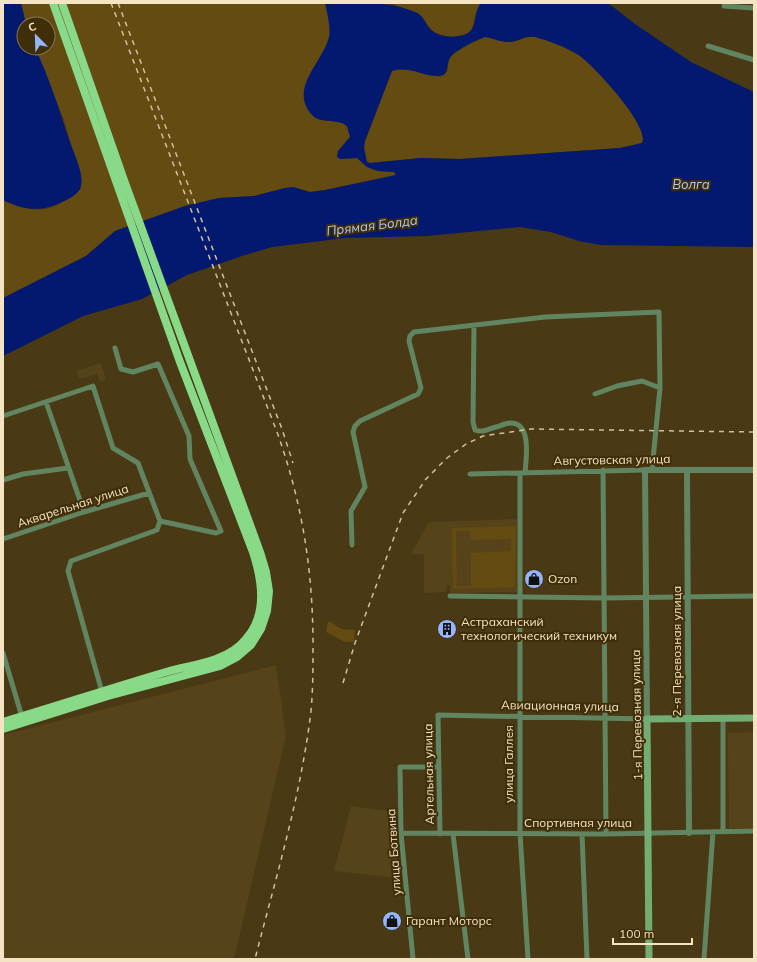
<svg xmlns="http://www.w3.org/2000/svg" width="757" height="962" font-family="Mulish,sans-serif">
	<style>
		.built { fill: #564319 }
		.green { fill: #634b12; fill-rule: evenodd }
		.water { fill: #031970; fill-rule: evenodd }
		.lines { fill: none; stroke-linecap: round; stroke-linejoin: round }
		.minor { stroke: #618561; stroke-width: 5 }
		.tertiary { stroke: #618561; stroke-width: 6 }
		.secondary { stroke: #74ad74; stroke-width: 7 }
		.trunk { stroke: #88da89; stroke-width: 8 }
		.rail { stroke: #d1c19f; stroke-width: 1.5; stroke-dasharray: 5 5; stroke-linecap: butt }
		.labels { text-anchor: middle; stroke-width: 4; stroke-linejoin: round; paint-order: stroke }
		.street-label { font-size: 12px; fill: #f5e4c3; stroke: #3f2e08 }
		.poi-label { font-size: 12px; fill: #f5e4c3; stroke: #3f2e08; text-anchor: start }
		.water-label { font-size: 13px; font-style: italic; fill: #b1c8f8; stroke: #3f2e08 }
	</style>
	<rect width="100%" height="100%" fill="#493914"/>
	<path class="built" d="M101,363L106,380L100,382L97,374L79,379L76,371Z
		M517,519V592L452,593L450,592V585H447L446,592L424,593V554H411L429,522Z
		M276,665L286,736L234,959H3V735Z
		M754,732V828H729L728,733Z
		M351,806L396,812L398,878L334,871Z"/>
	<path class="green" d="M21,3H377L311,73C304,85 301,111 317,118C327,123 337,118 347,126L350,137L338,151L340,159L357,158L367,167L378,171L394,172L396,175L325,190L310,192L293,187L285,188L254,196L219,198L185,206L115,231L86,256L3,298V200C21,207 42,216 60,203C68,198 75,187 81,180L64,120L35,48H48V24H26Z
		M390,3H481L476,12L472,30L467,34L452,37L436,34L417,13Z
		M485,37C493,38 500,42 508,42C518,42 525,35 535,37C550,41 568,48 580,56C594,66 651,127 642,143L620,148L460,159L421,158L370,163L367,162L364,148L365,141L392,71C409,66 423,74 440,77L447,72L450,56L468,45Z
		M516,526L515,587L453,589L452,528ZM456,531H470V540L511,539V551L471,553V586H457Z
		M328,622H331L341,629L355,630L354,642H345L326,632Z"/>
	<path class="water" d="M3,3H21L26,24H24V48H35C50,79 59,110 70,142C74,154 84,173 81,186C80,195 63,202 55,205C36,212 21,209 3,200Z
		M325,3C355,3 388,0 415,12C423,15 425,22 429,28C437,37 455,39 466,34C478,29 473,12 481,3H608L635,24L691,62L754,92V247L600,245L579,241L551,232L520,227L427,236L345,238L272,247L242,256L187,275L142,299L83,316L3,356V298L86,256L115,231L185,206L219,198L254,196L285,188L293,187L310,192L325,190L396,175L394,172L378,171L367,167L357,158L340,159L337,157L338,151L350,137L347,126C337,118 320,124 312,115C288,89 323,62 329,37C331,27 327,13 325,3ZM485,37C493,38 500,42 508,42C518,42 525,35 535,37C550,41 568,48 580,56C594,66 651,127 642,143L620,148L460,159L421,158L370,163L367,162L364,148L365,141L392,71C412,65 427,80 444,75C449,70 446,64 450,58C455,50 476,40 485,37Z"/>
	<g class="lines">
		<path class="minor" d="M724,6L754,8
			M708,46L754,60
			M474,325L473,422L475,430C483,433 488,429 496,427C500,426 506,423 511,423C532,423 526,460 525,473
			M115,348L121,369L133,372L158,364L189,436L190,459L221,531L216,533L160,521
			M595,394L617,386L642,381L660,388
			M46,402L84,512
			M3,416L93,386L113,448L138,463L160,521L157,530L71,561L68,571L102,692
			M603,470L606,834
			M520,473V833L528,959
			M470,474L645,470
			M3,480L23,474L68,468
			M3,539L84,512L149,493
			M352,545L351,511L365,487L353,432L355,426L360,421L418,394L421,388L409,341L410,336L414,332L545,317L659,312L660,388L652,470
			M450,596L604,598L754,596
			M3,653L22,717
			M723,718V832
			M401,833L606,834L754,831
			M440,834L438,715L647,719
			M453,834L468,959
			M582,834L587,959
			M413,959L401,833L400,767H438
			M704,959L713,832"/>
		<path class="tertiary" d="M687,470L689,833
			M647,719L645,470H754"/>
		<path class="secondary" d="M649,959L647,719L754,718"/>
		<path class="trunk" d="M3,722C57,706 111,688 166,672C182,667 200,665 216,659C227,655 239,648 246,639C268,614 262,580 253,552L180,362L53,3
			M3,729L108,696L220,666L237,657L251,645L261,629L267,611L269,591L266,572L260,552L125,183L62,3"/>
		<path class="rail" d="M111,3L277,432C302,502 313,570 313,645C313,667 313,689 311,711C301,795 276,877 255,959
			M118,3L282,429L293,463
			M343,683L355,643L403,513L426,479L447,458L466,444L483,436L531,429L754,432"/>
	</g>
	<defs>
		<g id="shop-disc" transform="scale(1)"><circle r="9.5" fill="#95b6fd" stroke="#3f2e08"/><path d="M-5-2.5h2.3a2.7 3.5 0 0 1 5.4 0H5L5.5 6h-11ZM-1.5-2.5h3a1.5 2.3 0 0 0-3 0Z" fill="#111"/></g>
		<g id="building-disc" transform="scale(1)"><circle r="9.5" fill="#95b6fd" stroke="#3f2e08"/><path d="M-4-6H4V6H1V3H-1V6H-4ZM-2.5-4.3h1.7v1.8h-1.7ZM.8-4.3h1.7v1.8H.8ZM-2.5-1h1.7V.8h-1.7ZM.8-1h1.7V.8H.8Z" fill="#111"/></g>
	</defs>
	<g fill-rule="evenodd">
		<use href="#shop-disc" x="534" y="579"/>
		<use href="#building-disc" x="447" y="629"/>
		<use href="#shop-disc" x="392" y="921"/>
	</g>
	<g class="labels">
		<g class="street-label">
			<text transform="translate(612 460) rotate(-1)" y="4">Августовская улица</text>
			<text transform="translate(73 506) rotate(-18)" y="4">Акварельная улица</text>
			<text transform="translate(677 651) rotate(-90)" y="4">2-я Перевозная улица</text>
			<text transform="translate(560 706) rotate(1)" y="4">Авиационная улица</text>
			<text transform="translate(637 715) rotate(-91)" y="4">1-я Перевозная улица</text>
			<text transform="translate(509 764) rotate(-90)" y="4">улица Галлея</text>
			<text transform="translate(429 774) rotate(-91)" y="4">Артельная улица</text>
			<text x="578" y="827">Спортивная улица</text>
			<text transform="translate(394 852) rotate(-94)" y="4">улица Ботвина</text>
		</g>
		<g class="poi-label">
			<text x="548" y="583">Ozon</text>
			<text x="461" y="626">Астраханский<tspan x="461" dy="14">технологический техникум</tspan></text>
			<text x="406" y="925">Гарант Моторс</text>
		</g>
		<g class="water-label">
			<text x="691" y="189">Волга</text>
			<text transform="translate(372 225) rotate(-7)" y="5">Прямая Болда</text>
		</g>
	</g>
	<rect width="757" height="962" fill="none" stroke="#f5e4c3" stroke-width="8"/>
	<g transform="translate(36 36) rotate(337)"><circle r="19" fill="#3f2e08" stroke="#887753"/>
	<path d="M0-3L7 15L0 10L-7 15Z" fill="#95b6fd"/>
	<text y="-6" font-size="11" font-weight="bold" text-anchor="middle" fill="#f5e4c3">С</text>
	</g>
	<path d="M613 938v6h79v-6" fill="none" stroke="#f5e4c3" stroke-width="2"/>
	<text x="619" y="938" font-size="12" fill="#f5e4c3" stroke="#3f2e08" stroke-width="3" paint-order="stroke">100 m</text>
</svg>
